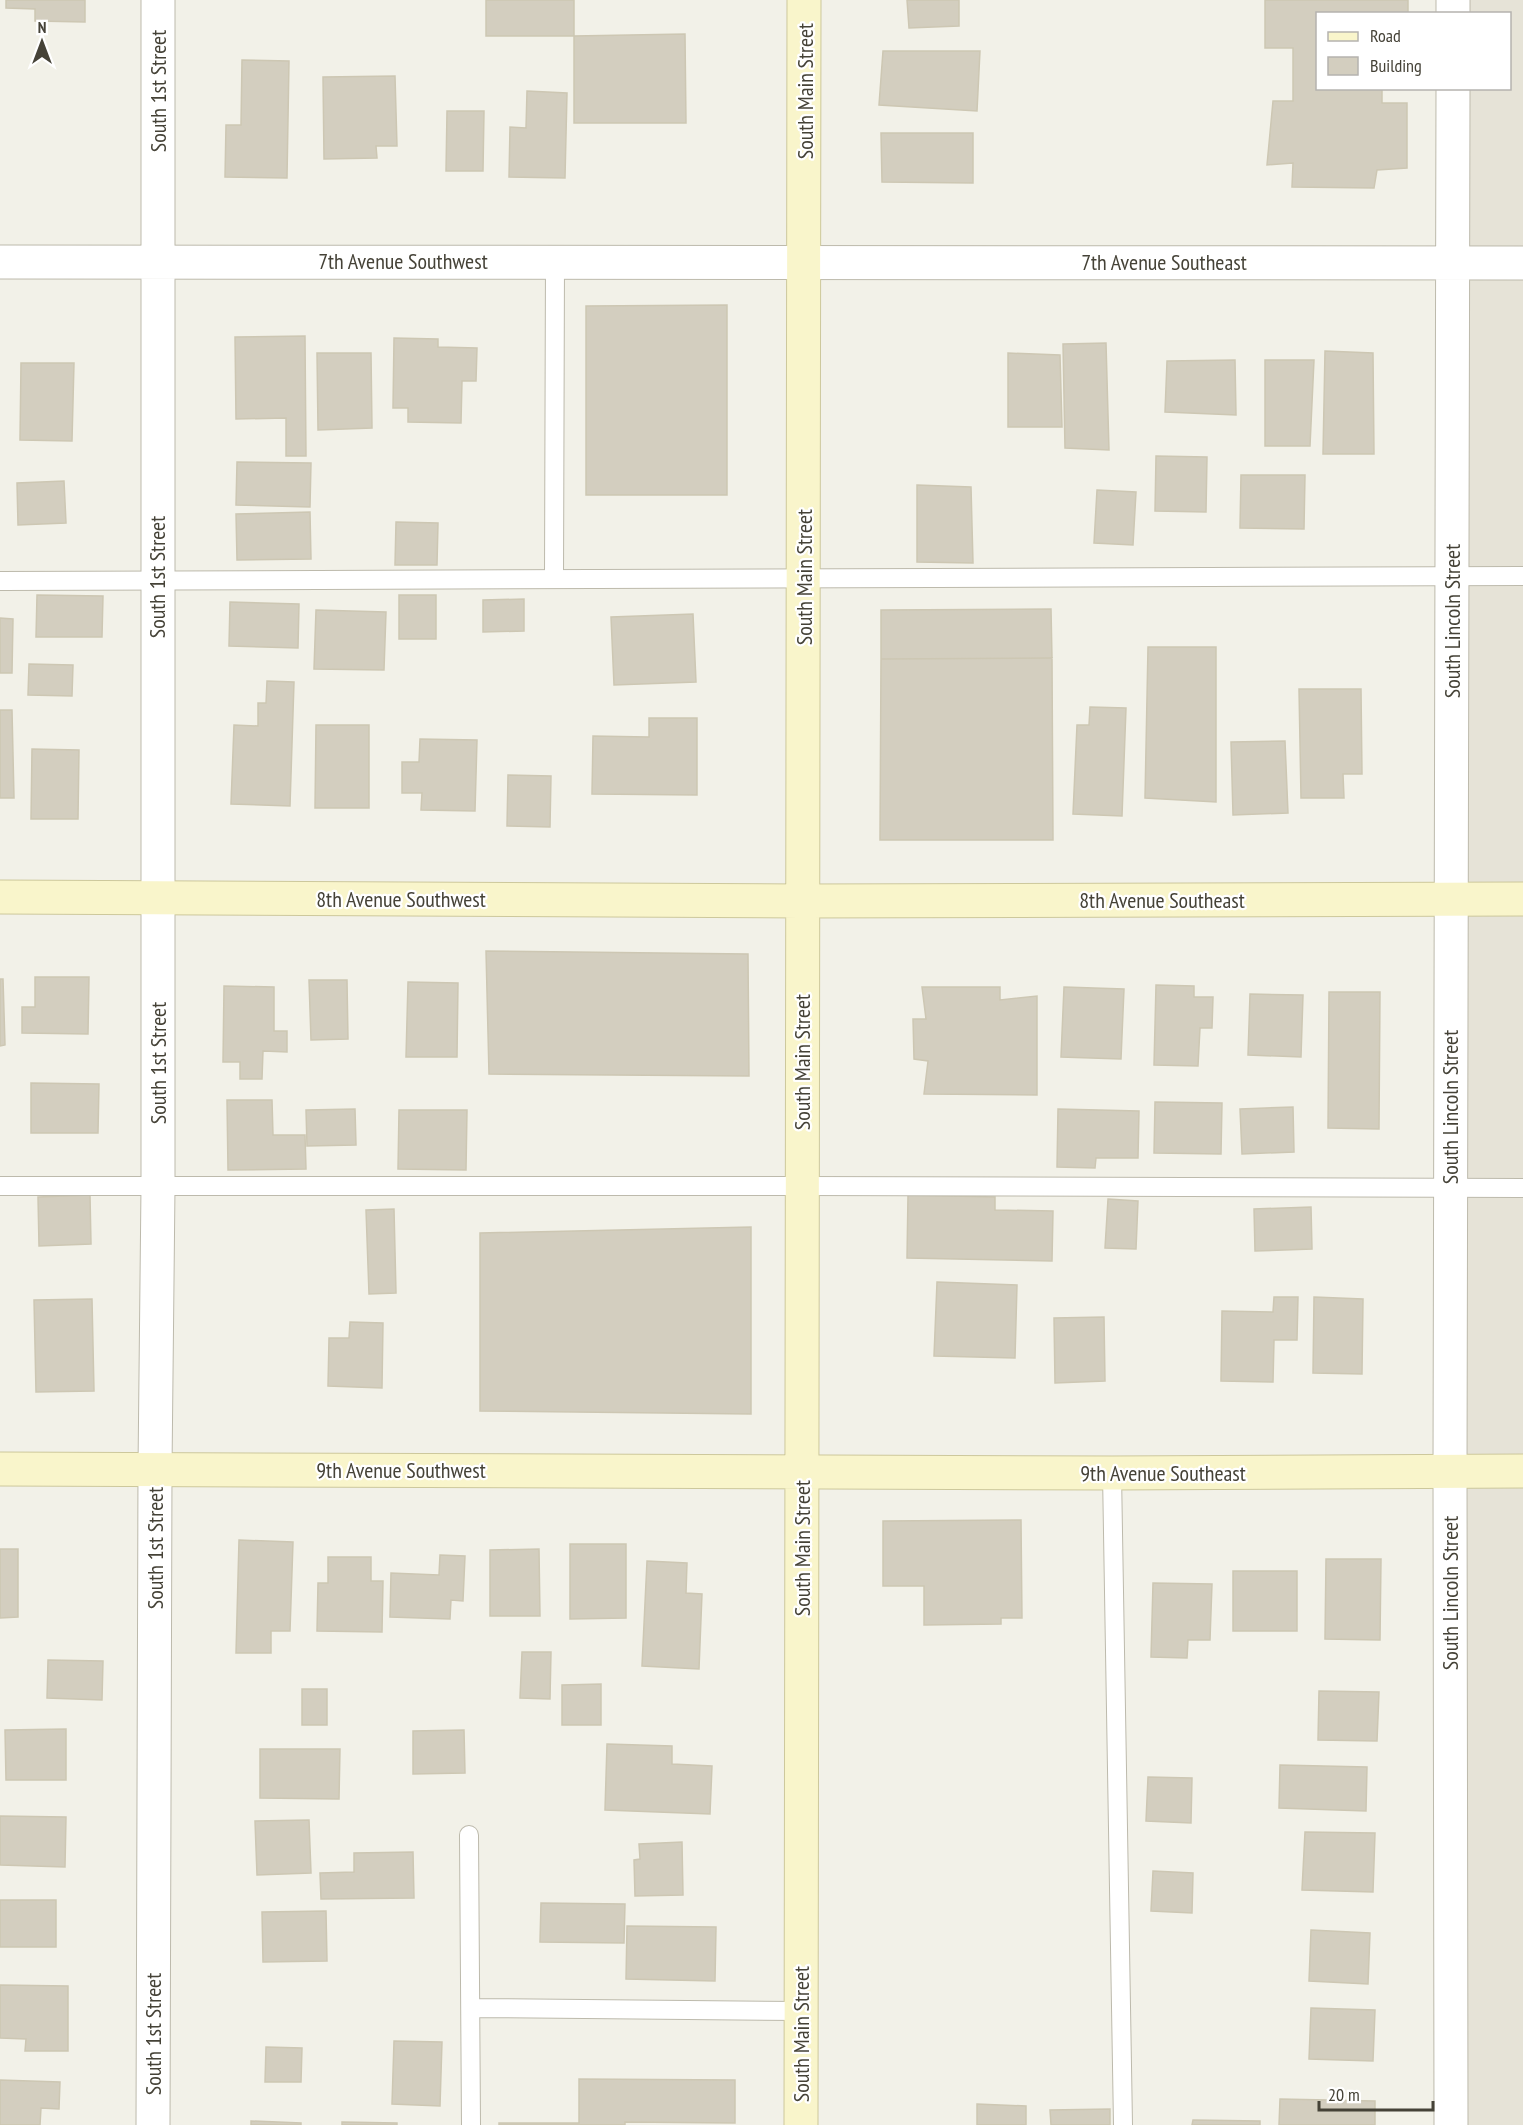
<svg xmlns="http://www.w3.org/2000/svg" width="1523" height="2125" font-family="'PT Sans Narrow',sans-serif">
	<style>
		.residential { fill: #e6e3d7 }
		.building { fill: #d3cebf; stroke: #cdc7b3; stroke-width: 1.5 }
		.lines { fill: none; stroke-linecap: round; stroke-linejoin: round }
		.lane-casing { stroke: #bdbaac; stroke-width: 20 }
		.street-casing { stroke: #bdbaac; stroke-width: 35 }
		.secondary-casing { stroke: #cdc89c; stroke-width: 35 }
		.lane { stroke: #fff; stroke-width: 18 }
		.street { stroke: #fff; stroke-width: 33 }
		.secondary { stroke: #f9f5cb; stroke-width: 33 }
		.labels { text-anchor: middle; stroke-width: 4.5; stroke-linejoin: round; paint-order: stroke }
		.street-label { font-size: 22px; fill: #454237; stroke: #fff }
	</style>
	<rect width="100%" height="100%" fill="#f2f1e8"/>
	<path class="residential" d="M1453,0H1523V2125H1451L1453,89L1510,88V14L1453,13Z"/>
	<path class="building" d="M6,0H85V22L35,21V9L6,8Z
		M486,0H574V36H486Z
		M907,0H959V26L909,28Z
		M1265,0H1408V14H1318V88H1382V103H1407V168L1377,170L1374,188L1292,187L1293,163L1267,165L1273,101H1293V48H1265Z
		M685,34L686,123H574V36Z
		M883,51H980L977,111L879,105Z
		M242,60L289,61L287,178L225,177L226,125H241Z
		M395,76L397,146H376L377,158L324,159L323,77Z
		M527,91L567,93L565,178L509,177L510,127L526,128Z
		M447,111H484L483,171H446Z
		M881,133H973V183L882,182Z
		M727,305V495H586V306Z
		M305,336L306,456H286V418L236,419L235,337Z
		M394,338L438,339V347L477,348L476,381H462L461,423L408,422V408H393Z
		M1106,343L1109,450L1065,448L1063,344Z
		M1325,351L1373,353L1374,454H1323Z
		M317,353H371L372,428L318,430Z
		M1008,353L1060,355L1062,427H1008Z
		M1235,360L1236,415L1165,412L1167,361Z
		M1265,360H1314L1310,446H1265Z
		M21,363H74L72,441L20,440Z
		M1156,456L1207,457L1206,512L1155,511Z
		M237,462L311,463L310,507L236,505Z
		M1241,475H1305L1304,529L1240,528Z
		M64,481L66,523L18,525L17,483Z
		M917,485L971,487L973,563L917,562Z
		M1097,490L1136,492L1133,545L1094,543Z
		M310,512L311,559L237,560L236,514Z
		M396,522L438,523L437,565H395Z
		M37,595L103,596L102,637H36Z
		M399,595H436V639H399Z
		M524,599V631L483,632V600Z
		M230,602L299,604L298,648L229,646Z
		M1051,609L1052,658L881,659V610Z
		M316,610L386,612L384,670L314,669Z
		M693,614L696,682L614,685L611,617Z
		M0,618L13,619L12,673H0Z
		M1148,647H1216V802L1145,798Z
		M1052,658L1053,840H880L881,659Z
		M29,664L73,665L72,696L28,695Z
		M267,681L294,682L290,806L231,804L234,725L258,726V703H266Z
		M1299,689H1361L1362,774H1343L1344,798H1301Z
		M1090,707L1126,708L1122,816L1073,814L1077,725H1089Z
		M0,710H12L14,798H0Z
		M649,718H697V795L592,794L593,736L649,737Z
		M316,725H369V808H315Z
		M420,739L477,740L475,811L421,810L422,793H402V762H419Z
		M1285,741L1288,813L1233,815L1231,742Z
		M32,749L79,750L78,819H31Z
		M508,775L551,776L550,827L507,826Z
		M486,951L748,954L749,1076L489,1074Z
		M35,977H89L88,1034L22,1033V1007H35Z
		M0,979H3L5,1045L0,1046Z
		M309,980H347L348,1039L311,1040Z
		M408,982L458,983L457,1057H406Z
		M1156,985L1194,986V997H1213L1212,1028H1200L1198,1066L1154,1065Z
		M224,986L274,987V1031H287V1052L263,1051L262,1079H240V1062H223Z
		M922,987H1000V1000L1037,996V1095L924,1094L928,1061L914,1059L913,1019H926Z
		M1064,987L1124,989L1121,1059L1061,1057Z
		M1329,992H1380L1379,1129L1328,1128Z
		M1250,994L1303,995L1301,1057L1248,1055Z
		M31,1083L99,1084L98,1133H31Z
		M227,1100H272L273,1135H305L306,1169L228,1170Z
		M1155,1102L1222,1103L1221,1154L1154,1153Z
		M1293,1107L1294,1152L1242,1154L1240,1109Z
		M355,1109L356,1145L307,1146L306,1110Z
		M1058,1109L1139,1111L1138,1158H1096L1095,1168L1057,1167Z
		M399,1110H467L466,1170L398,1169Z
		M90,1195L91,1244L39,1246L38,1197Z
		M908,1195L995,1197V1210L1053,1211L1052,1261L907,1258Z
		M1108,1199L1138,1201L1136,1249L1105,1248Z
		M1311,1207L1312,1249L1255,1251L1254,1209Z
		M394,1209L396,1293L369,1294L366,1210Z
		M751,1227V1414L480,1411V1233Z
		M937,1282L1017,1285L1015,1358L934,1356Z
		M1274,1297H1298L1297,1340H1274L1273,1382L1221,1381L1222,1311L1273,1312Z
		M1314,1297L1363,1299L1362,1374L1313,1373Z
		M92,1299L94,1391L36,1392L34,1300Z
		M1104,1317L1105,1381L1055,1383L1054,1318Z
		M350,1322L383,1323L382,1388L328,1386L329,1338H349Z
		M1021,1520L1022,1618H1001V1624L924,1625V1586H883V1521Z
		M239,1540L293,1542L290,1631H271V1653H236Z
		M570,1544H626V1618L570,1619Z
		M0,1549H18V1617L0,1618Z
		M539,1549L540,1616H490V1550Z
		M440,1555L465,1556L463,1601L451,1600L450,1619L390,1617L391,1573L439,1575Z
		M328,1557H371V1581H383L382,1632L317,1631L318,1583H328Z
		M1326,1559H1381L1380,1640L1325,1639Z
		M647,1561L687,1563L686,1593L702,1594L699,1669L642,1666Z
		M1233,1571H1297V1631H1233Z
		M1153,1583L1212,1584L1210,1640H1188L1187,1658L1151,1657Z
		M522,1652H551L550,1699L520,1698Z
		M48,1660L103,1661L102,1700L47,1698Z
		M601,1684V1725H562V1685Z
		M302,1689H327V1725H302Z
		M1319,1691L1379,1692L1377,1741L1318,1740Z
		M66,1729V1780H6L5,1730Z
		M464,1730L465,1773L413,1774V1731Z
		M607,1744L672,1746V1764L712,1766L710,1814L605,1810Z
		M260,1749H340L339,1799L260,1798Z
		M1280,1765L1367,1767L1366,1811L1279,1808Z
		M1148,1777L1192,1778L1191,1823L1146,1821Z
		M0,1816L66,1817L65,1867L0,1865Z
		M309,1820L311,1873L257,1875L255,1821Z
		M1305,1832L1375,1833L1373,1892L1302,1890Z
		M682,1842L683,1895L635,1896L634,1860L640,1859L639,1844Z
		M413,1852L414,1898L321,1899L320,1873L354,1872V1853Z
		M1153,1871L1193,1873L1192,1913L1151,1911Z
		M0,1900H56V1947H0Z
		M541,1903L625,1904L624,1943L540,1942Z
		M326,1911L327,1961L263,1962L262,1912Z
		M627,1926L716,1927L715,1981L626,1979Z
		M1311,1930L1370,1933L1368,1984L1309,1981Z
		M0,1985L68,1986V2051H25L26,2039L0,2038Z
		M1311,2008L1375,2010L1373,2061L1309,2059Z
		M394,2041L442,2042L440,2106L392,2104Z
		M266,2047L302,2048L301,2082H265Z
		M579,2079L735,2080V2123L625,2122V2125H499V2123H579Z
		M0,2080L60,2082L59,2109L41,2108L40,2125H0Z
		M1280,2099L1375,2101V2125H1279Z
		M977,2104L1026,2106V2125H977Z
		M1110,2109V2125H1051L1050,2110Z
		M1193,2120L1260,2121V2125H1192Z
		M251,2121L301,2123V2125H251Z
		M342,2122L397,2123V2125H342Z"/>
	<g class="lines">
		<g class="lane-casing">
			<path id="lane" d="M554,579L555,261
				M0,581L1523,576
				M0,1186H802L1523,1188
				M1112,1473L1123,2125
				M469,1835L471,2125
				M472,2008L801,2011"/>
		</g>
		<g class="street-casing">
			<path id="street" d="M1453,14V0
				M0,262L1523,263
				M153,2125L155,1469L158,1187V0
				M1451,2125L1450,1471L1453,88"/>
		</g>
		<g class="secondary-casing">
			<path id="secondary" d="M0,897L801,901L1523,899
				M0,1469L1112,1473L1523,1471
				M801,2125L804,0"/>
		</g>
		<use href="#lane" class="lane"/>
		<use href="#street" class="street"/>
		<use href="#secondary" class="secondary"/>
	</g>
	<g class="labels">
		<g class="street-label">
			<text transform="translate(158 91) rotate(-90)" y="8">South 1st Street</text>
			<text transform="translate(805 91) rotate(-90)" y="8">South Main Street</text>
			<text x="403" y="269">7th Avenue Southwest</text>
			<text x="1164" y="270">7th Avenue Southeast</text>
			<text transform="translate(157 577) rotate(-90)" y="8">South 1st Street</text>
			<text transform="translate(804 577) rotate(-90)" y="8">South Main Street</text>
			<text transform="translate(1452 621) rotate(-90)" y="8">South Lincoln Street</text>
			<text x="401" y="907">8th Avenue Southwest</text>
			<text x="1162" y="908">8th Avenue Southeast</text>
			<text transform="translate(802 1062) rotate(-90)" y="8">South Main Street</text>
			<text transform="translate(158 1063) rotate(-90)" y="8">South 1st Street</text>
			<text transform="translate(1450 1107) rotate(-90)" y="8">South Lincoln Street</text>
			<text x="401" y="1478">9th Avenue Southwest</text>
			<text x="1163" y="1481">9th Avenue Southeast</text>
			<text transform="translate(155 1548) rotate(-90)" y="8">South 1st Street</text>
			<text transform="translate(802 1548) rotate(-90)" y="8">South Main Street</text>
			<text transform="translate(1450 1593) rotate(-90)" y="8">South Lincoln Street</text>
			<text transform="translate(153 2034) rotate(-90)" y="8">South 1st Street</text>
			<text transform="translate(801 2034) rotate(-90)" y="8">South Main Street</text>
		</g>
	</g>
	<rect x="1316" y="12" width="195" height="78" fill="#ffffff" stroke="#b5b3af" stroke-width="1.5"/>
	<rect x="1328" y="32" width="30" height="9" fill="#f9f5cb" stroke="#b5b3af" stroke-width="1.5"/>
	<text x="1370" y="42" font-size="18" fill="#454237">Road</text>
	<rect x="1328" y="57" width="30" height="18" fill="#d3cebf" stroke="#b5b3af" stroke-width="1.5"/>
	<text x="1370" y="72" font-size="18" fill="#454237">Building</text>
	<g transform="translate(42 42)" stroke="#ffffff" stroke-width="4.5" paint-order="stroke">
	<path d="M0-4.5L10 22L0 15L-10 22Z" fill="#454237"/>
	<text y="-9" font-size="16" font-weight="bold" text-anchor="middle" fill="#454237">N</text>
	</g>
	<path d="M1319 2101v9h114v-9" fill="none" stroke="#454237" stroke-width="3"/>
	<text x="1328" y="2101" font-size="18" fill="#454237" stroke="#ffffff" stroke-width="4.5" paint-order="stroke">20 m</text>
</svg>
